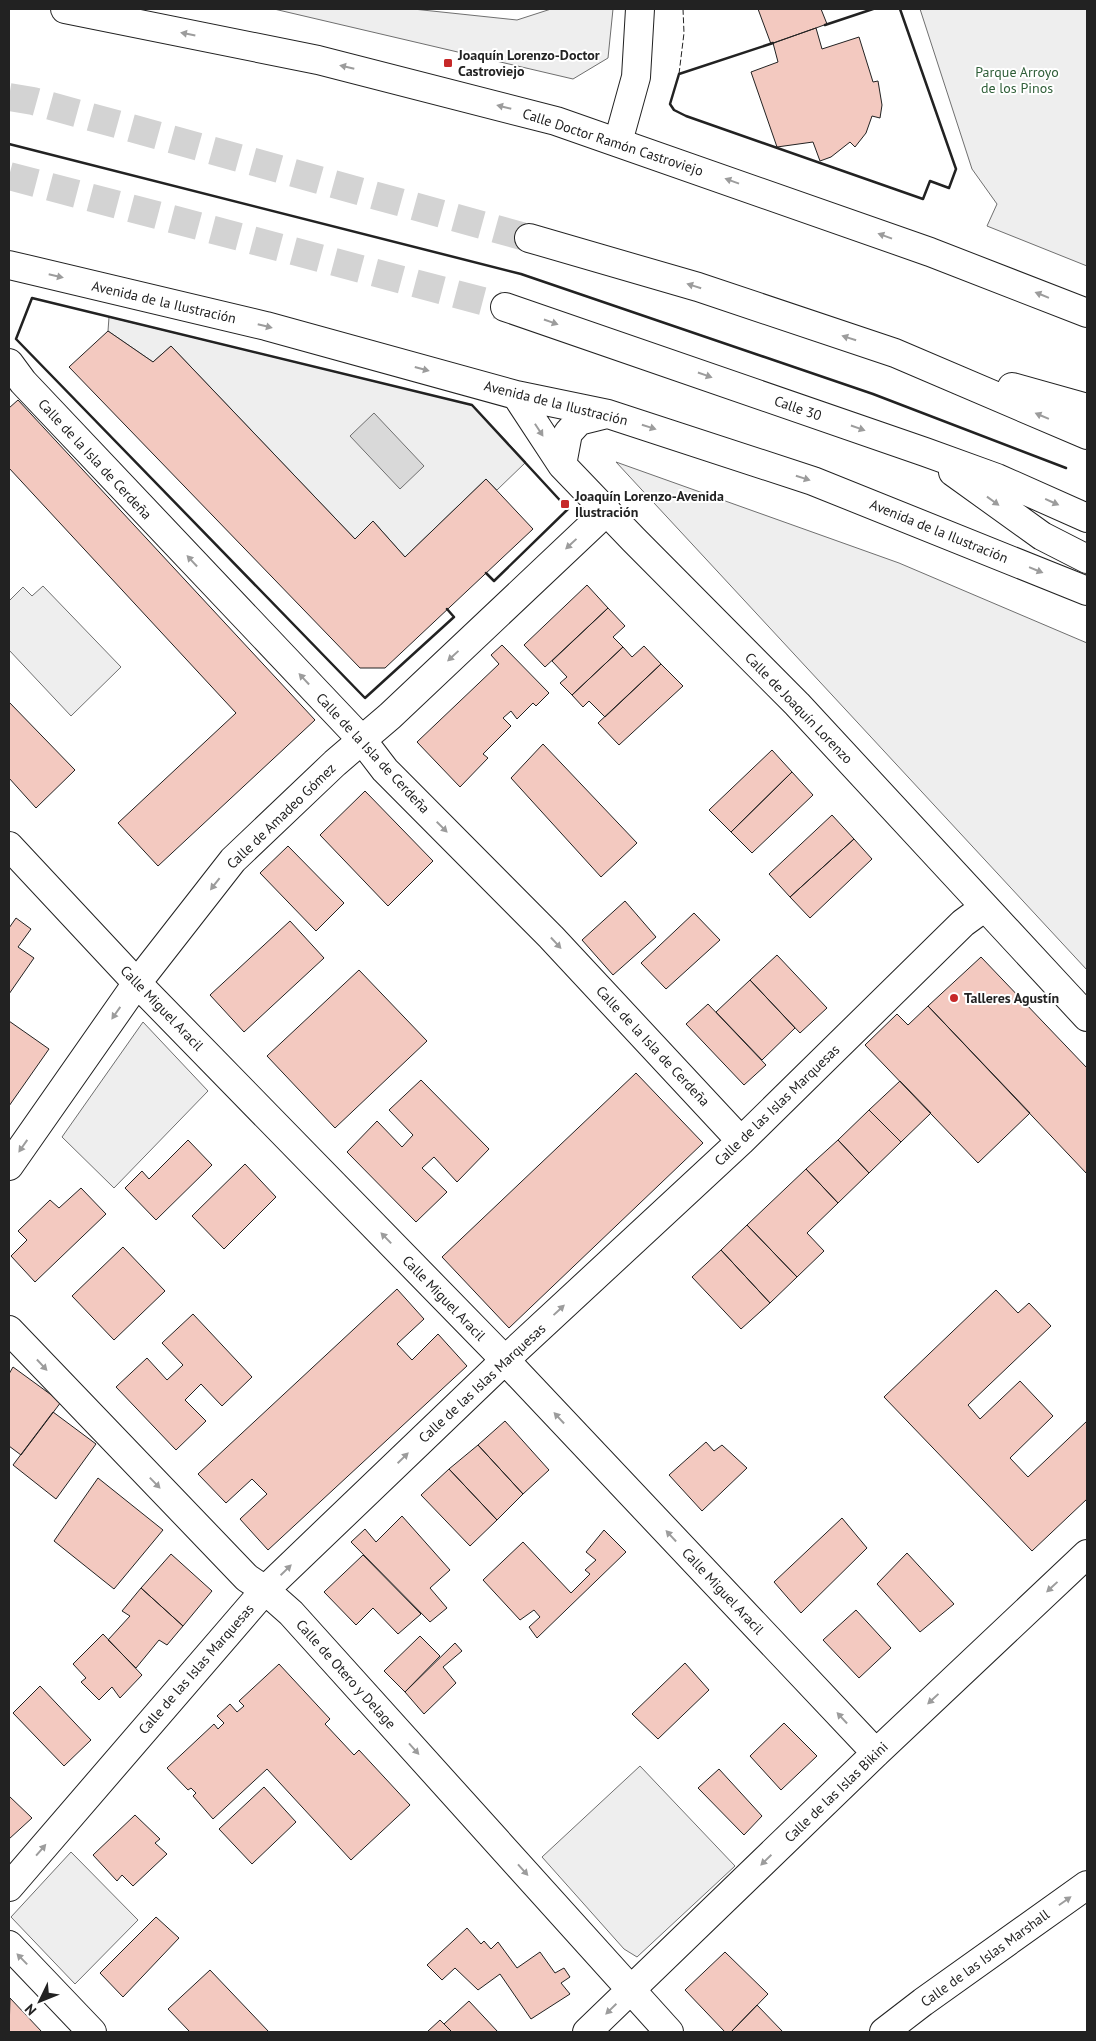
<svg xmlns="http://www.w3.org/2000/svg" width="1096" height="2041" font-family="'PT Sans',sans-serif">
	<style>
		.green { fill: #eee; stroke: #6f6f6f }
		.water { fill: #d9d9d9; stroke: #6f6f6f }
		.building { fill: #f3c9c0; stroke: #222 }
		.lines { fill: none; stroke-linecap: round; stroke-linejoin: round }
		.highway-tunnel { stroke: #d3d3d3; stroke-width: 28; stroke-dasharray: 28 14; stroke-linecap: butt }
		.minor-casing { stroke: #222; stroke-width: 30 }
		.highway-casing { stroke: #222; stroke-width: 30 }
		.minor { stroke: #fff; stroke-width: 28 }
		.highway { stroke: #fff; stroke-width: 28 }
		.fence { stroke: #222; stroke-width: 1; stroke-dasharray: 6 2.5; stroke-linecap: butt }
		.wall { stroke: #222; stroke-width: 2.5 }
		.oneway { fill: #9c9c9c }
		.poi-dot { fill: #c62828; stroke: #fff; stroke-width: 2 }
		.labels { text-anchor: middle; stroke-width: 4; stroke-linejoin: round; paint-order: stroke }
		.poi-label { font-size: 14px; font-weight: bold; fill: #222; stroke: #fff; text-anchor: start }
		.park-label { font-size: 14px; fill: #2f5e38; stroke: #fff }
		.street-label { font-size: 14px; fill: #222; stroke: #fff }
	</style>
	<rect width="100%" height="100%" fill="#fff"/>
	<path class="green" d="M274,9H413L517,20L551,9H613L608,58L573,79Z
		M920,9H1087V266L987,226L997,204L972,169Z
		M109,317L472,405L526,462L497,490L486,479L405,557L373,521L355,539L171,346L153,362L108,331Z
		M616,462L899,563L1087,643V970Z
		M43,586L121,667L71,716L9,650V601L23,587L32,596Z
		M143,1022L208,1091L114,1188L62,1137Z
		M640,1766L735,1866L637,1957L624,1949L542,1857Z
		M71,1852L138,1920L75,1984L11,1917Z"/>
	<path class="water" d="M374,413L424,466L400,489L350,436Z"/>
	<path class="building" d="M758,9H821L827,24L771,44Z
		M816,28L822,49L859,37L873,82L878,81L882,105L880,118L872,116L866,133L855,147L850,142L831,157L820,161L813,142L777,147L751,72L778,62L773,43Z
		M108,331L153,362L171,346L355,539L373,521L405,557L486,479L533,529L385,668H360L69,367Z
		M18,400L315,720L158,866L118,823L236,713L9,468V408Z
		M587,585L608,608L545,667L524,645Z
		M608,608L625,626L613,637L623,647L572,695L560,683L567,677L552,661Z
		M502,645L549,693L536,706L533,703L517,719L511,711L503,718L511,726L483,754L488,758L460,787L417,742L499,664L491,655Z
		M644,646L661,664L605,717L589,701L583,707L572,695L623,647L632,657Z
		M661,664L683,686L619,745L598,723Z
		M9,702L75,770L36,808L9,778Z
		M543,744L637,843L601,877L511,778Z
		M772,750L792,772L731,832L709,810Z
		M792,772L813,795L752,853L731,832Z
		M365,791L433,861L388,906L320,835Z
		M832,815L854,839L790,897L769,874Z
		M854,839L872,859L810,918L790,897Z
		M288,846L344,903L316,931L260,873Z
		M625,901L656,937L613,975L582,940Z
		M694,913L720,940L666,989L641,963Z
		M16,918L31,929L18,947L34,958L9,994V928Z
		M290,921L324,958L244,1032L210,995Z
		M777,955L827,1008L800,1033L750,980Z
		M981,957L1087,1068V1174L928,1006Z
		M359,970L427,1041L335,1128L267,1056Z
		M750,980L795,1028L762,1060L716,1012Z
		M708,1004L766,1065L744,1085L686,1024Z
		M928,1006L1030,1113L978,1163L865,1045L897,1014L908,1025Z
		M9,1021L49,1049L9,1106Z
		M636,1073L703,1143L509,1328L442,1257Z
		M421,1080L489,1149L457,1182L434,1157L422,1168L447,1192L416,1222L347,1152L377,1121L402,1147L413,1135L389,1110Z
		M900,1081L931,1113L901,1142L869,1110Z
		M869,1110L901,1142L869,1173L838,1140Z
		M188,1140L212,1165L156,1220L125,1188L142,1171L149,1179Z
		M838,1140L869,1173L838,1203L806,1169Z
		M245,1164L276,1197L224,1249L192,1216Z
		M806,1169L838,1203L807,1233L824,1251L797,1277L747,1225Z
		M81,1188L106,1214L35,1282L11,1256L27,1240L18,1231L50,1200L59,1208Z
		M747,1225L797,1277L770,1303L721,1250Z
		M123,1247L165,1291L114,1340L72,1296Z
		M721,1250L770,1303L741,1329L692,1277Z
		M397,1289L424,1319L397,1344L412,1360L438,1334L467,1366L268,1550L240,1519L267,1494L252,1479L226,1503L198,1474Z
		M996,1290L1018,1313L1029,1303L1051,1326L968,1405L980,1419L1020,1381L1053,1416L1010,1458L1028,1477L1087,1421V1499L1032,1551L884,1397Z
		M193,1314L252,1377L222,1406L201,1384L185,1400L206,1421L176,1450L116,1387L147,1358L167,1380L183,1365L162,1343Z
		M13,1367L61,1402L21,1455L9,1446V1374Z
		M53,1412L96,1444L56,1499L13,1465Z
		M505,1421L549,1470L523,1494L478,1445Z
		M706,1442L714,1451L722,1445L747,1468L702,1511L669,1475Z
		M478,1445L523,1494L497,1520L449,1469Z
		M449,1469L497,1520L470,1546L421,1495Z
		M98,1478L163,1530L114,1589L54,1541Z
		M402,1516L450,1570L430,1588L447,1608L430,1622L351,1542L365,1529L376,1542Z
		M842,1518L867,1548L801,1613L774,1582Z
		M604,1530L626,1552L537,1638L529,1627L540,1617L534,1610L520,1620L483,1580L523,1542L571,1593L590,1574L585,1570L596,1560L586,1552Z
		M907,1553L954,1604L920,1632L877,1584Z
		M171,1554L212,1591L183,1626L141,1588Z
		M363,1555L421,1614L398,1634L373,1608L356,1625L324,1592Z
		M141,1588L183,1626L167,1645L159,1640L136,1668L108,1640L130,1616L122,1611Z
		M856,1610L891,1648L859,1678L823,1640Z
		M103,1634L142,1675L120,1698L112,1687L99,1700L81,1682L86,1678L73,1664Z
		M420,1636L440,1656L405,1692L384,1671Z
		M455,1643L462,1651L443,1667L456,1683L424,1714L405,1692Z
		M685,1663L709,1690L658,1739L632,1714Z
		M279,1664L330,1719L325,1724L354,1755L359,1750L410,1805L351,1860L267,1769L213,1819L193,1796L196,1793L191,1788L188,1790L167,1768L214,1724L218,1729L224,1723L217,1716L230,1704L237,1712L244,1706L239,1701Z
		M40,1686L91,1740L64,1766L13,1713Z
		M784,1723L817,1756L781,1790L750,1756Z
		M719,1769L762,1816L744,1835L698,1788Z
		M264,1787L296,1822L252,1864L219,1829Z
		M9,1796L32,1818L9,1839Z
		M135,1815L160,1839L155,1843L167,1854L133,1886L122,1875L117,1881L93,1855Z
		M156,1917L179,1938L123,1997L100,1973Z
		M467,1928L481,1944L484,1941L491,1949L498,1942L517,1968L540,1952L555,1973L564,1968L570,1977L561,1983L570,1994L531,2019L500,1974L478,1990L455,1968L442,1980L427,1965Z
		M725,1952L768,1994L731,2032H725L685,1990Z
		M210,1970L269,2032H190L168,2009Z
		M10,1998L42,2032H9Z
		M469,2001L498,2032H452L444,2024Z
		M757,2005L783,2032H731Z
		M440,2020L452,2032H427Z"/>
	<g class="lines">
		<path class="highway-tunnel" d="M9,97L33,101L529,238
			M9,176L505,307"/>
		<g class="minor-casing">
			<path id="minor" d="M65,9L318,60L556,121L930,252L1087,313
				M618,142L636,77L640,9
				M9,265L266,326L516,395L608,414L813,481L1087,591
				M9,363L23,382L362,740L385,770L551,937L741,1141
				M516,395L562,465L634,540L797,704L1087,1017
				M562,465L568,433L579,421L607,414
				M9,846L137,983L505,1360L876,1753
				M9,1166L137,983L233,860L335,763L390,716L607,511
				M9,1330L247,1578L265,1590L291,1613L669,2032
				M9,1887L265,1590L505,1360L741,1141L963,923L985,907
				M9,1945L92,2032
				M587,2032L876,1753L1087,1554
				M884,2032L923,2002L1087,1885"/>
		</g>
		<g class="highway-casing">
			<path id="highway" d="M529,238L698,287L895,353L1087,435
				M505,307L925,452L997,478L1087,518
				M1012,387L1087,408
				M953,472L1042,536L1087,559"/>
		</g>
		<use href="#minor" class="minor"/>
		<use href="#highway" class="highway"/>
		<path class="fence" d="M679,74L684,33L683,9"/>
		<path class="wall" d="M825,25L873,9
			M773,43L679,74L670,104L674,110L686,116L923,199L930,181L949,188L956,169L900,9
			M9,144L521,274L873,394L1066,468
			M447,609L454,617L365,698L16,339L32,298L472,405L568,509L494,581L486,573"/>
	</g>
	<defs><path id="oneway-solid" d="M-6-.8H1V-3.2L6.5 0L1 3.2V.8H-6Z" transform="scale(1.25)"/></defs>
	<g class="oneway">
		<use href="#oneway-solid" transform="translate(188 34) rotate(-169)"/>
		<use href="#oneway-solid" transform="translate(347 67) rotate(-167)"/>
		<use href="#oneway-solid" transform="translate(504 107) rotate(-166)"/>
		<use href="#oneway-solid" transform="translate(732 181) rotate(-160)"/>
		<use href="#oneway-solid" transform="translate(885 236) rotate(-160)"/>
		<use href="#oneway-solid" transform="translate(56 276) rotate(13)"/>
		<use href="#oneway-solid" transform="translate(694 286) rotate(-163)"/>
		<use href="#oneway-solid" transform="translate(1042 295) rotate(-158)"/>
		<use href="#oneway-solid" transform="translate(551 322) rotate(19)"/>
		<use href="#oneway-solid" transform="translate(265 326) rotate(14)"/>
		<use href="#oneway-solid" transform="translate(849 338) rotate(-162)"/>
		<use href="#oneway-solid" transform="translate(422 369) rotate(15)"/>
		<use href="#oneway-solid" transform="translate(705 375) rotate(19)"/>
		<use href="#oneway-solid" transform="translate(1042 416) rotate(-157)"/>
		<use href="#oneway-solid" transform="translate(649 427) rotate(18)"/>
		<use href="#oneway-solid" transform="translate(858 428) rotate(19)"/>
		<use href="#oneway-solid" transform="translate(539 430) rotate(57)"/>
		<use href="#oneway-solid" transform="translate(803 478) rotate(18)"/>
		<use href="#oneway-solid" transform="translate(993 501) rotate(36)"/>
		<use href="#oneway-solid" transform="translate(1052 502) rotate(24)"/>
		<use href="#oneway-solid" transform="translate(571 544) rotate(137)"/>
		<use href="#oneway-solid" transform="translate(192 561) rotate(-133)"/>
		<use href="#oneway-solid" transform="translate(1036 570) rotate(22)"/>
		<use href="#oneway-solid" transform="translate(453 656) rotate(137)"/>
		<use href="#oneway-solid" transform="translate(304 679) rotate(-133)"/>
		<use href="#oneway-solid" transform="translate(442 827) rotate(45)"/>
		<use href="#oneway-solid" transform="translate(215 884) rotate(128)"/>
		<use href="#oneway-solid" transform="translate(556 943) rotate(47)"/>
		<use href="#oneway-solid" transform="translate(116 1013) rotate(125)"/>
		<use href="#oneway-solid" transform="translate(23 1146) rotate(125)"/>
		<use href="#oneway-solid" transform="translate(386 1238) rotate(-134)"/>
		<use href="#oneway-solid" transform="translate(559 1310) rotate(-43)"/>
		<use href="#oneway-solid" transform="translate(42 1365) rotate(47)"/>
		<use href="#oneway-solid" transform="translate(559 1418) rotate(-133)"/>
		<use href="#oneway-solid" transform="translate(403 1458) rotate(-44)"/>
		<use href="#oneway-solid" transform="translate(155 1483) rotate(46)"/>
		<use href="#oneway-solid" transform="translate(671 1536) rotate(-133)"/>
		<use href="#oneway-solid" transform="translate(286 1570) rotate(-44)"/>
		<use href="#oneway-solid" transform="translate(1052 1587) rotate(137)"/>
		<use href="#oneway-solid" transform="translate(933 1699) rotate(137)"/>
		<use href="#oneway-solid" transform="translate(842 1718) rotate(-133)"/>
		<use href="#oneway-solid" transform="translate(414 1749) rotate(48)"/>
		<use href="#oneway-solid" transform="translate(41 1850) rotate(-49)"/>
		<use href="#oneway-solid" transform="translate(766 1860) rotate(136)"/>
		<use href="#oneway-solid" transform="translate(523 1870) rotate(48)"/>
		<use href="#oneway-solid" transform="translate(1065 1901) rotate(-35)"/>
		<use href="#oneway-solid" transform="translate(22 1959) rotate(-134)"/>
		<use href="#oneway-solid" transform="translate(611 2009) rotate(136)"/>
	</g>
	<g class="poi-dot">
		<rect x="443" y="58" width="10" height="10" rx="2.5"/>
		<rect x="560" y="499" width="10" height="10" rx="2.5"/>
		<circle cx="954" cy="998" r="5"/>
	</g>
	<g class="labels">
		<g class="poi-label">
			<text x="458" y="60">Joaquín Lorenzo-Doctor<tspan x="458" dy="16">Castroviejo</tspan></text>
			<text x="575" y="501">Joaquín Lorenzo-Avenida<tspan x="575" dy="16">Ilustración</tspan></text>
			<text x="964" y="1003">Talleres Agustín</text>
		</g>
		<g class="park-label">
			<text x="1017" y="77">Parque Arroyo<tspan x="1017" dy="16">de los Pinos</tspan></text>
		</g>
		<g class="street-label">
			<text transform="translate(613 142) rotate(18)" y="5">Calle Doctor Ramón Castroviejo</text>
			<text transform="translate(164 302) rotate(13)" y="5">Avenida de la Ilustración</text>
			<text transform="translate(556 403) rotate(14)" y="5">Avenida de la Ilustración</text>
			<text transform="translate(798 408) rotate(19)" y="5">Calle 30</text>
			<text transform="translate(95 459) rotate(47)" y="5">Calle de la Isla de Cerdeña</text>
			<text transform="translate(939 531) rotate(22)" y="5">Avenida de la Ilustración</text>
			<text transform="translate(799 708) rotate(46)" y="5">Calle de Joaquín Lorenzo</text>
			<text transform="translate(373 753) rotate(47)" y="5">Calle de la Isla de Cerdeña</text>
			<text transform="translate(281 816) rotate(-44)" y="5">Calle de Amadeo Gómez</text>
			<text transform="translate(162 1008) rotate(46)" y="5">Calle Miguel Aracil</text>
			<text transform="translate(653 1046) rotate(47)" y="5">Calle de la Isla de Cerdeña</text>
			<text transform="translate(777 1105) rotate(-44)" y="5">Calle de las Islas Marquesas</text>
			<text transform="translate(444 1298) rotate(46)" y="5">Calle Miguel Aracil</text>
			<text transform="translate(482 1383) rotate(-43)" y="5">Calle de las Islas Marquesas</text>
			<text transform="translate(723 1591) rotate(47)" y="5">Calle Miguel Aracil</text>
			<text transform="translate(196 1669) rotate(-49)" y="5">Calle de las Islas Marquesas</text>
			<text transform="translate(346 1674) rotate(48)" y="5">Calle de Otero y Delage</text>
			<text transform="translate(836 1792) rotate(-44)" y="5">Calle de las Islas Bikini</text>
			<text transform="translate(985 1958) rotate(-36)" y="5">Calle de las Islas Marshall</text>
		</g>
	</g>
	<rect width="1096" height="2041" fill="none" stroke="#222222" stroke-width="20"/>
	<g transform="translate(40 2001) rotate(227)" stroke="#ffffff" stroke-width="4" paint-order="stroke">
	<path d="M0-4L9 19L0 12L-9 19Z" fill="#222222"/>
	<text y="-8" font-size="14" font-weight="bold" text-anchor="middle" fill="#222222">N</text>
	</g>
</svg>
